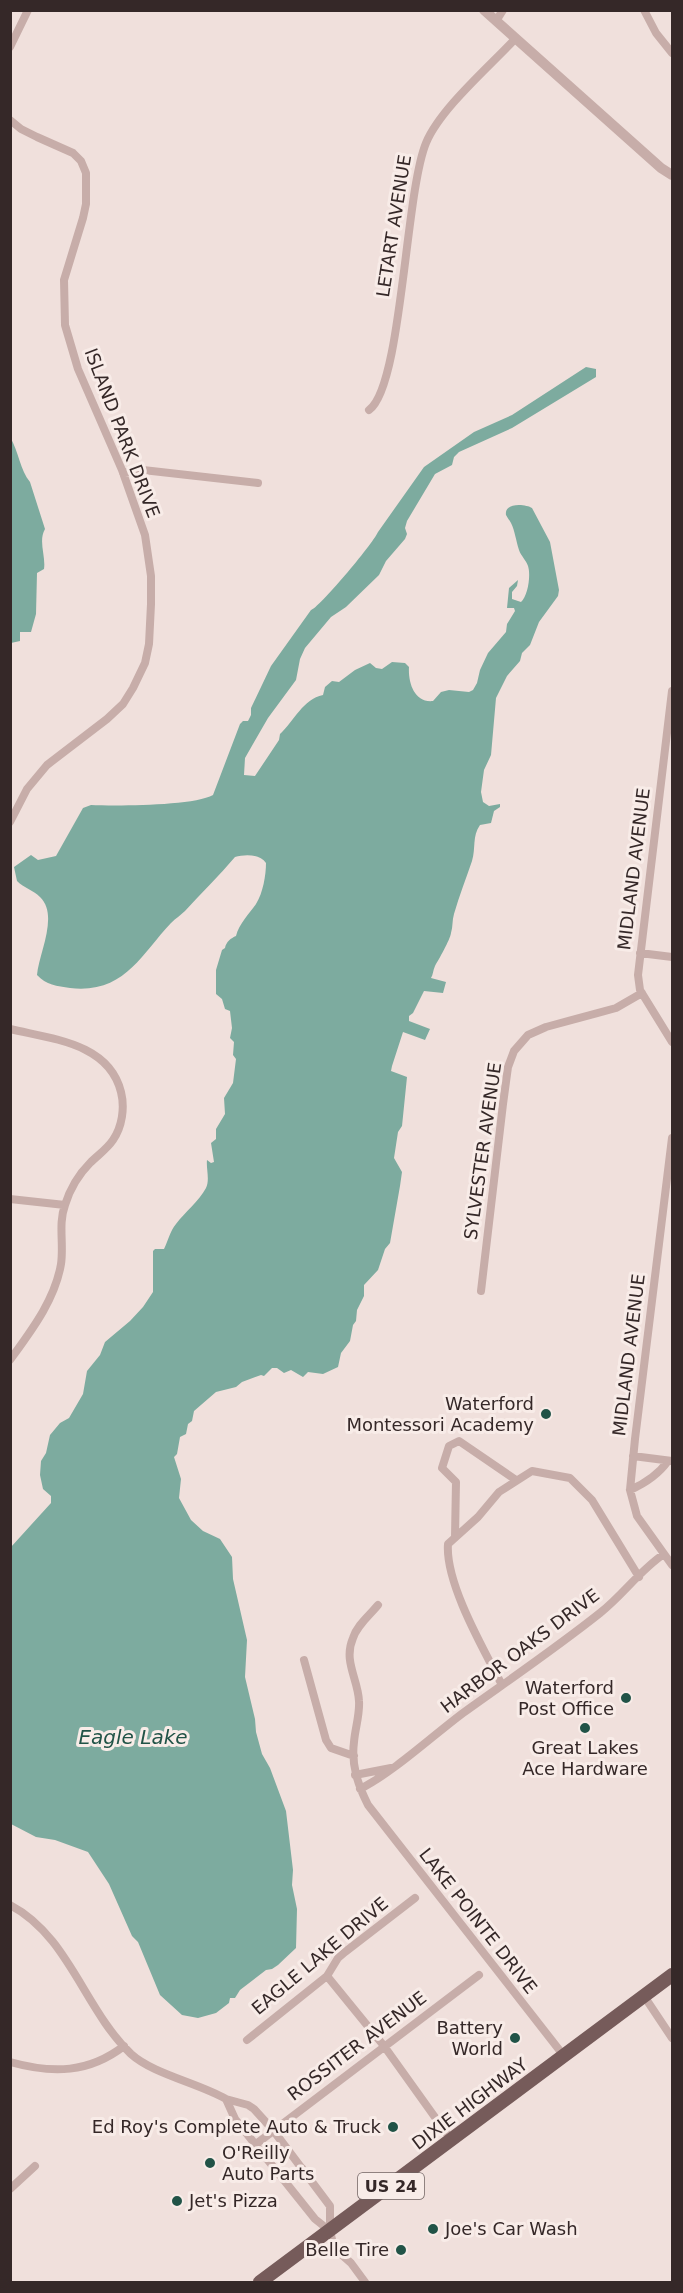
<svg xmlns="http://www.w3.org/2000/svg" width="683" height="2293" font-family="'DejaVu Sans',sans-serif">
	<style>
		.water { fill: #7dab9f }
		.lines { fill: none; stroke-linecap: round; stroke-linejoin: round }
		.minor { stroke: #c7ada9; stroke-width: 8 }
		.tertiary { stroke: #c7ada9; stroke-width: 10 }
		.primary { stroke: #765b5a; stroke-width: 14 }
		.poi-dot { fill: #215347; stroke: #f8ece8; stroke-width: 2 }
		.labels { text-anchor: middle; stroke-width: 6; stroke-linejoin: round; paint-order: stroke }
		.shield { fill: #f8ece8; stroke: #706362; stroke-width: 1.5 }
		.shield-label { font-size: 16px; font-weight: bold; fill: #352828 }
		.street-label { font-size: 18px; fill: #352828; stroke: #f8ece8 }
		.poi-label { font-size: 18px; fill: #352828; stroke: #f8ece8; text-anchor: end }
		.water-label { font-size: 20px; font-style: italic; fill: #215347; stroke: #f8ece8 }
	</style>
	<rect width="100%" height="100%" fill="#f0e0dc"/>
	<path class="water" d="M586,367L596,369V377L512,428L459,452L454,457L452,465L435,474L407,521L405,528L407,534L405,539L386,561L379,575L346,607L331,617L305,648L300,659L296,680L268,718L245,758L244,775L255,776L279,740L280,734C294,721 303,699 323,695L325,687L332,681L339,682L355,670L370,663L376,668L382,669L392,662L405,663L409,667C408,682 414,703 433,701L441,692L449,690L469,692L473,690L477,683L480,670L488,653L506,632L507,624L515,611L514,608H507L509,588L518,580L517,586L512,592V599L521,602C528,596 531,575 528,566C526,560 521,556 519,550C516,541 515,531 511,523C510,521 507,517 506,515C504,502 526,504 532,508L550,542L559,590L558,596L539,622L530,645L522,653L520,661L507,676L496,698L491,755L484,770L481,792L483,802L489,806L500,804V807L494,811L491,823L480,825C472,836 476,848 472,861C466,879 459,896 454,914C452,920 453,927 451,933C450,940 439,959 435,966C433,970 433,975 431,978L446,982L443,993L424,991L413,1013L409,1016V1021L430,1029L425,1040L403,1032L392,1066L391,1071L407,1077L402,1126L398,1132L394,1158L402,1172L400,1186L390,1243L385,1249L378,1270L364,1285V1296L357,1310L356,1321L353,1325L350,1341L341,1353L338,1367L323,1374L308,1372L303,1377L291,1370L284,1373L277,1368H272L264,1376L261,1375L242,1382L236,1387L216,1392L194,1411L192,1421L188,1424L186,1434L180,1437L177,1454L174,1457L181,1479L179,1498L191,1520L203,1531L220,1539L232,1557L233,1579L247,1640L245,1677L255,1719L256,1732L262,1754L270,1768L286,1811L293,1870L292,1885L297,1909L296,1948L278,1965L272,1969L266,1970L240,1990L235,1998H230L229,2003L216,2013L198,2018L182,2015L160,1995L138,1942L132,1936L109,1884L88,1852L55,1840L36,1837L11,1824V1547L51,1503V1496L43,1489L40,1475L41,1461L46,1453L50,1435L60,1423L69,1418L83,1394L87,1371L100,1355L105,1342L130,1321L143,1307L153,1292V1251L155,1249H164C168,1241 170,1231 176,1224C185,1212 199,1201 206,1188C210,1180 206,1168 207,1160L211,1163L214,1162L211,1143L216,1139V1129L225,1114L224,1098L233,1083L236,1059L233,1055L234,1042L230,1038L232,1028L230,1011L225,1009L222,999L216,994V970L222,950L225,948C226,942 231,938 236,936C239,924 249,914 256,904C263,893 266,875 266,863C260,854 245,854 235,857C219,876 201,893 185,911C181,915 176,918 171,923C140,956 124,994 70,988C57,986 46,985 37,975C39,953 59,915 40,897C33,890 24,888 17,881L14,867L31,855L38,860L56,856L83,808L91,805C116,806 194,806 213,795L240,724L243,721H248L251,715V708L271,666L311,610C318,609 372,545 378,532L424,467L474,432L512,415Z
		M10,437C19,452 20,470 30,482L45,529C38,541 46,556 44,569L37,573L36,614L31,632H20V641L11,643Z"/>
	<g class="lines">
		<path class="minor" d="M644,10L656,33L672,53
			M496,21L503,10
			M10,47L28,10
			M10,120L21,129L37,137L73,153L81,161L86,173V204L83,218L64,280L65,325L78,369L122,470L145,535L151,576V604L149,644L145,663L133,688L123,704L107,719L47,765L27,789L10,822
			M369,410C402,387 405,194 426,143C440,109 489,67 515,39
			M123,473L143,470L258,483
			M672,691L638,975L640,990L672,1042
			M640,953L672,957
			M10,1029C52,1039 109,1043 121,1092C125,1108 122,1127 113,1140C107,1149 98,1155 90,1163C78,1175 70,1189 65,1205C58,1224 64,1244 61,1264C55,1300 31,1331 10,1360
			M672,1138L635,1439L630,1490L637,1516L672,1565
			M10,1199L65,1205
			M481,1291L503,1104L508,1067L514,1051L528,1035L546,1027L616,1008L642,993
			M633,1456L672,1461
			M630,1490C646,1483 658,1475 668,1461
			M455,1537L456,1482L442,1468L449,1446L459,1441L516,1480
			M378,1605C370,1615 357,1625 353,1638C343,1661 358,1679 359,1701C360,1714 355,1729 354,1742C351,1765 358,1785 368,1805L564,2056
			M304,1660L326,1740L331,1748L354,1756
			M502,1685C484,1650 445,1583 448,1544L478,1517L499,1492L532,1471L570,1478L592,1500L639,1577
			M355,1775L391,1768
			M360,1789C395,1771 431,1737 463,1713C509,1680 556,1648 600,1613C623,1595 640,1570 664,1554
			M10,1905C69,1936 84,2009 131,2054C153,2074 198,2083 226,2099
			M327,1976L384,2046L452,2141
			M644,1996L672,2038
			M247,2040L327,1976L338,1958L345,1952L415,1898
			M10,2062C53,2074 89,2073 124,2046
			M256,2144L479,1975
			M285,2181L302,2168
			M10,2189L35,2166
			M330,2231L315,2219L235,2119L226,2099L248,2105L254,2109L273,2130L330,2206V2231L334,2248L351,2263L365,2282"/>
		<path class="tertiary" d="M484,10L661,168L672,175"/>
		<path class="primary" d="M260,2282L672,1975"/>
	</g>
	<g class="poi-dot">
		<circle cx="546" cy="1414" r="6"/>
		<circle cx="626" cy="1698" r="6"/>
		<circle cx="585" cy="1728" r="6"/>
		<circle cx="515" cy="2038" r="6"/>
		<circle cx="393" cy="2127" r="6"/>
		<circle cx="210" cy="2163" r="6"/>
		<circle cx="177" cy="2201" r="6"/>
		<circle cx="433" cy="2229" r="6"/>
		<circle cx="401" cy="2250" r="6"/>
	</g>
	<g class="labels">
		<rect class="shield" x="358" y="2173" width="66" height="26" rx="4.5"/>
		<g class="shield-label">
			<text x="391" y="2192">US 24</text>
		</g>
		<g class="street-label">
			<text transform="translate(394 226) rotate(-81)" y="6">LETART AVENUE</text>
			<text transform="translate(122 433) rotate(69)" y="6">ISLAND PARK DRIVE</text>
			<text transform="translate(634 869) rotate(-83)" y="6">MIDLAND AVENUE</text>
			<text transform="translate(483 1151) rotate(-82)" y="6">SYLVESTER AVENUE</text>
			<text transform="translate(629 1355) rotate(-83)" y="6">MIDLAND AVENUE</text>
			<text transform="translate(520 1651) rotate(-37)" y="6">HARBOR OAKS DRIVE</text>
			<text transform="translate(478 1921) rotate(52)" y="6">LAKE POINTE DRIVE</text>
			<text transform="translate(320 1956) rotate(-40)" y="6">EAGLE LAKE DRIVE</text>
			<text transform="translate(357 2046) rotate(-37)" y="6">ROSSITER AVENUE</text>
			<text transform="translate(470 2104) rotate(-37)" y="6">DIXIE HIGHWAY</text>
		</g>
		<g class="poi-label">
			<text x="534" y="1410">Waterford<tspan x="534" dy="21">Montessori Academy</tspan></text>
			<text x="614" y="1694">Waterford<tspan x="614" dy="21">Post Office</tspan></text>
			<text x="585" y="1754" text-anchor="middle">Great Lakes<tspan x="585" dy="21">Ace Hardware</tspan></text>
			<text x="503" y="2034">Battery<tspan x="503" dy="21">World</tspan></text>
			<text x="381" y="2133">Ed Roy's Complete Auto &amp; Truck</text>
			<text x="222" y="2159" text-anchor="start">O'Reilly<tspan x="222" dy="21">Auto Parts</tspan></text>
			<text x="189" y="2207" text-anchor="start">Jet's Pizza</text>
			<text x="445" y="2235" text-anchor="start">Joe's Car Wash</text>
			<text x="389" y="2256">Belle Tire</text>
		</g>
		<g class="water-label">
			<text x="133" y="1744">Eagle Lake</text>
		</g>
	</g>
	<rect width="683" height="2293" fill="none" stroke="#352828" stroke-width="24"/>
</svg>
